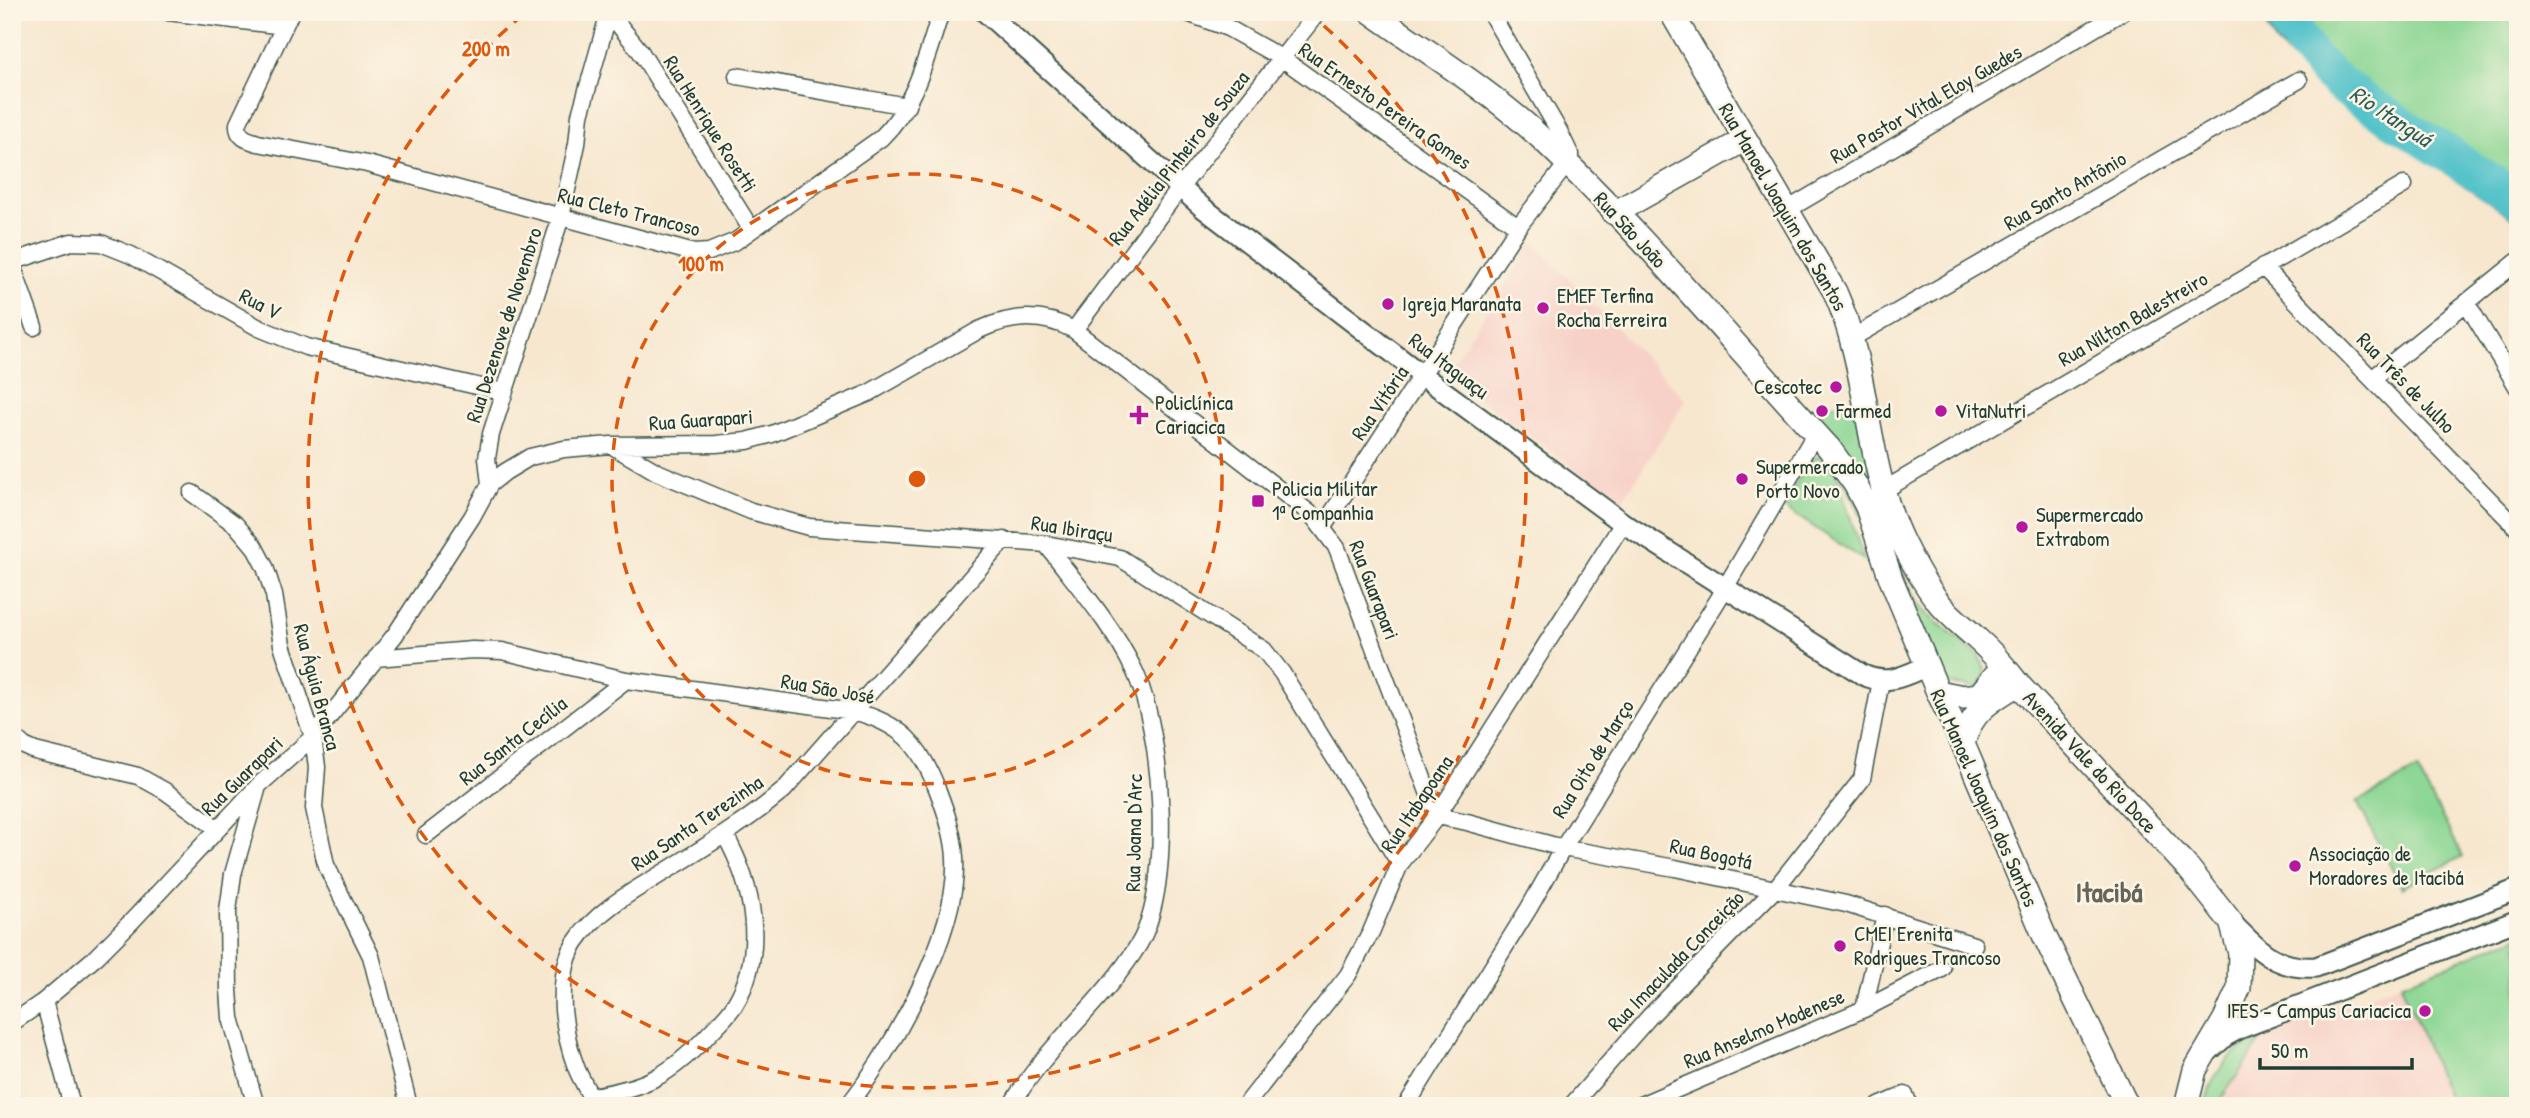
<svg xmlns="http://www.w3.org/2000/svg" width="2530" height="1118" font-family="'Patrick Hand',sans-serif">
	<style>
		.built { fill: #f7d1c7 }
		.green { fill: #8ad693; stroke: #548a64; stroke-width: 2 }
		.water { fill: #55c3ca; stroke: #3a807f; stroke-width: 2 }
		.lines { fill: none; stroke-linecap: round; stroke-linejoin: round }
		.river { stroke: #55c3ca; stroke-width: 37 }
		.minor-casing { stroke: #3f564b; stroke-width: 19 }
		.tertiary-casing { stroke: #3f564b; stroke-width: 23 }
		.secondary-casing { stroke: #3f564b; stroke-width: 26 }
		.minor { stroke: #fff; stroke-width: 16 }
		.tertiary { stroke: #fff; stroke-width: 19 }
		.secondary { stroke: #fff; stroke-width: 23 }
		.ring { fill: none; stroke: #de580e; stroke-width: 3.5; stroke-dasharray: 12 9 }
		.poi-dot { fill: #b5179e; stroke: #fcf5e5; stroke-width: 2.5 }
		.labels { text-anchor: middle; stroke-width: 5; stroke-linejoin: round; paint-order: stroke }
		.street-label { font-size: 21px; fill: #1f3d34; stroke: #fcf5e5 }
		.poi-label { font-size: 21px; fill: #1f3d34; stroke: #fcf5e5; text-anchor: start }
		.water-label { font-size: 23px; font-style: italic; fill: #2c5e5a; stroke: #fcf5e5 }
		.district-label { font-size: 28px; font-weight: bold; fill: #65655a; stroke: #fcf5e5 }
		.centre { fill: #de580e; stroke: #fcf5e5; stroke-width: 3.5 }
		.ring-label { font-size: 21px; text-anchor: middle; font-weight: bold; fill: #de580e; stroke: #fcf5e5; stroke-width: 5; stroke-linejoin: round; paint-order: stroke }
	</style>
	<rect width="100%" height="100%" fill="#fcf5e5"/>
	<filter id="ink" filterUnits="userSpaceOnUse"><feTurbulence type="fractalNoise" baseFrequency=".0143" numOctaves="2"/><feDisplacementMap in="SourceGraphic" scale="14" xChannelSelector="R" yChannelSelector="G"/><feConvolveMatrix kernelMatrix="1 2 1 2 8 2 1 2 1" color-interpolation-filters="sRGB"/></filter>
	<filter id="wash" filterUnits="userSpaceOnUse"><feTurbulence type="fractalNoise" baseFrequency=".00686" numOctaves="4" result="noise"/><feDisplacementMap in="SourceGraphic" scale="28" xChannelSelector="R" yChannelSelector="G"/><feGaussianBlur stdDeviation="1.57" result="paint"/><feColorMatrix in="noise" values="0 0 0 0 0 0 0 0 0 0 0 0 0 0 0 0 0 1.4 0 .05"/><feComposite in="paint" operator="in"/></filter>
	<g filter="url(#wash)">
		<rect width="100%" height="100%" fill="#f7e7cf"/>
		<path class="built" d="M1533,242L1686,400L1621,503L1445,374Z
			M2518,936V1106H2216L2263,1038Z"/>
		<path class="green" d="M2278,12H2518V195L2419,138L2332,79Z
			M1855,401L1890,539L1908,584L1917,601L1929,616L1979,656L1985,669V676L1978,688L1949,684L1945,679L1806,408Z
			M1818,456H1822L1833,463L1864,560L1782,506L1810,461Z
			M2417,770L2463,856L2402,888L2357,802Z
			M2518,936V1106H2451L2401,984Z
			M2263,1038L2216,1106H2205C2212,1071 2230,1050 2263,1038Z"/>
		<path class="water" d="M2258,12H2278L2332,79L2419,138L2518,195V221L2407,148L2315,79L2276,43Z"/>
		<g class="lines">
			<path class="river" d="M2286,12C2300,48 2322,71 2352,93L2518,199"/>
		</g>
	</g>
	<g filter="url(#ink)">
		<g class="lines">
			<g class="minor-casing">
				<path id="minor" d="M168,12L284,26
					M291,12L238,124C237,137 247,140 258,143L367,164L694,253L709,252L736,241L881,138C916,104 926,58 941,12
					M603,12L619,25L640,51L751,229
					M1185,12L1228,28L1283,59L1518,227
					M737,76L907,106
					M1787,210L2122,12
					M12,262L71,242L101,243L131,255L259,328L306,347L503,392
					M12,265L34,327
					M2263,267L2518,529
					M2466,302L2518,388
					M1074,330L1180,188L1318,12
					M1852,338L2299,80
					M2372,379L2518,261
					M611,445L657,472L751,511L809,527L1046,544L1120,558L1264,650L1282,673L1400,864
					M490,484L487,458L491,434L561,217L577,144L580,115L608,16
					M1884,490L2404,185
					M192,493L236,525L254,546L265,567L274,595L282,645L313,737L317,767L314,808L326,865L371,956L409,1106
					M1323,527L1518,227L1570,160V154L1559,131L1490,12
					M376,658L472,650L502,651L626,680L853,711C902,724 920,744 938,791C946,812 954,835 955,858C959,933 893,1048 848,1106
					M12,735L24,746L35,751L138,776L165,791L218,829
					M426,835L626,680
					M44,1001L72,1106
					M1864,1009L1885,915
					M12,1023L44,1001L96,957L132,921L259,785L313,737L395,635L472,517L490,484L505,472L530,457L564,449L611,445L716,444L747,441L772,434L869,393L979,330C1012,315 1042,313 1074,330L1312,515L1337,548L1437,816L1467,822L1563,848L1675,868L1846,904L1974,945
					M591,1096C645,1088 669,1076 707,1036C716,1026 728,1016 735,1004C767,951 753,885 725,835
					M256,1106L231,1018L229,990L228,911L233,874L257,790
					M593,1106C590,1091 581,1081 576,1067C569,1049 565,1029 563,1010C562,987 563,963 575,943C597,909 637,889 671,868C710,844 749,820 784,790L1004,540
					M1011,1106C1045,1046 1103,1003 1139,944C1174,885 1163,731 1134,670C1112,624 1076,584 1046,544
					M1245,1106L1348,975L1371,932L1400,864L1437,816L1623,523
					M1406,1106L1529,908L1563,848L1718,600L1815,434
					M1571,1106L1650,1016L1775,889L1862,779L1881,681
					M1638,1106L1864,1009L1942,969
					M1879,1106L1905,1095L1910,1106"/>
			</g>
			<g class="tertiary-casing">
				<path id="tertiary" d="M985,12L1202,207L1423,376L1623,523L1863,675C1887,686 1904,676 1927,666
					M2231,922C2257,949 2276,970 2316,967L2518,889
					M2209,1051L2226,1036L2239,1029L2518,920"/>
			</g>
			<g class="secondary-casing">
				<path id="secondary" d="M1371,12C1428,53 1491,91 1542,139C1644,235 1734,345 1829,448L1855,484L1867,507L1891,579L1938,692L1963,744L2044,935L2127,1106
					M1671,12L1835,292C1871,373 1864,465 1904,545C1914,565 1925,586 1940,604C1950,616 1963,626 1975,637C1991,651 2005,667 2018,684L2189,869L2231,922L2240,953L2239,988L2225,1019L2195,1070L2186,1106
					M1614,213L1744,140
					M1938,692L1963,697L1979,695L2003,666
					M1963,744C1970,712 1991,700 2018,684"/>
			</g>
			<use href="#minor" class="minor"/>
			<use href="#tertiary" class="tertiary"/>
			<use href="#secondary" class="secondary"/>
		</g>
	</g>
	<g class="ring">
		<circle cx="917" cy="479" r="305"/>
		<path d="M1308 12A609 609 0 1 1 526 12"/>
	</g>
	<g class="poi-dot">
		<circle cx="1388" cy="304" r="7"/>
		<circle cx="1543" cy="308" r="7"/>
		<circle cx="1836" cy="387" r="7"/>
		<circle cx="1822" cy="411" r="7"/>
		<circle cx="1941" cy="411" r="7"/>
		<path d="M1135.5 404.5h7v7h7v7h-7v7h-7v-7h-7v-7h7z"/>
		<circle cx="1742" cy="479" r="7"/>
		<rect x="1251" y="494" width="14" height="14" rx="3.5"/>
		<circle cx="2022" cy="527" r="7"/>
		<circle cx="2295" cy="866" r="7"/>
		<circle cx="1840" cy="946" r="7"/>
		<circle cx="2425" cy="1011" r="7"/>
	</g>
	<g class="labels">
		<g class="street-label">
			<text transform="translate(1926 104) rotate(-30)" y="7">Rua Pastor Vital Eloy Guedes</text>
			<text transform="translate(1385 106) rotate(35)" y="7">Rua Ernesto Pereira Gomes</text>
			<text transform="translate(710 124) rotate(58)" y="7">Rua Henrique Rosetti</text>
			<text transform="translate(1179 158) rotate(-52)" y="7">Rua Adélia Pinheiro de Souza</text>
			<text transform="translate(2065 191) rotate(-30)" y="7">Rua Santo Antônio</text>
			<text transform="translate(1783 207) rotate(60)" y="7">Rua Manoel Joaquim dos Santos</text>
			<text transform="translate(629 212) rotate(14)" y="7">Rua Cleto Trancoso</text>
			<text transform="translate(1630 230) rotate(47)" y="7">Rua São João</text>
			<text transform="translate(260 304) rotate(27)" y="7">Rua V</text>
			<text transform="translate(2133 319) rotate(-30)" y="7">Rua Nílton Balestreiro</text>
			<text transform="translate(504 325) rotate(-72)" y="7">Rua Dezenove de Novembro</text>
			<text transform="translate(1449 366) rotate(37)" y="7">Rua Itaguaçu</text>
			<text transform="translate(2406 383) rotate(46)" y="7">Rua Três de Julho</text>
			<text transform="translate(1380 403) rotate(-56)" y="7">Rua Vitória</text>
			<text transform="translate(701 420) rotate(-4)" y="7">Rua Guarapari</text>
			<text transform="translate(1072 529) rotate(9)" y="7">Rua Ibiraçu</text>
			<text transform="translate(1374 590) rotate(69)" y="7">Rua Guarapari</text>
			<text transform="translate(317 687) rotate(75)" y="7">Rua Águia Branca</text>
			<text transform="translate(828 689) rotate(10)" y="7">Rua São José</text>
			<text transform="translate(513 741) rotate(-38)" y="7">Rua Santa Cecília</text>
			<text transform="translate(1593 759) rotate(-58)" y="7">Rua Oito de Março</text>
			<text transform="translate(2090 762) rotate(47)" y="7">Avenida Vale do Rio Doce</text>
			<text transform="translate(242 776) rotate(-44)" y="7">Rua Guarapari</text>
			<text transform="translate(1984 798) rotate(66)" y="7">Rua Manoel Joaquim dos Santos</text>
			<text transform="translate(1417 804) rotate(-56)" y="7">Rua Itabapoana</text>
			<text transform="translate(697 823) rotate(-34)" y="7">Rua Santa Terezinha</text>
			<text transform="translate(1134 833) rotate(-89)" y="7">Rua Joana D'Arc</text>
			<text transform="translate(1711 854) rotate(12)" y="7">Rua Bogotá</text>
			<text transform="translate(1676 961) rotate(-46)" y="7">Rua Imaculada Conceição</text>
			<text transform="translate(1764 1029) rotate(-23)" y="7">Rua Anselmo Modenese</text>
		</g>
		<g class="poi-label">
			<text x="1557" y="303">EMEF Terfina<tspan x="1557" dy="24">Rocha Ferreira</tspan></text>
			<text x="1402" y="311">Igreja Maranata</text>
			<text x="1822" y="394" text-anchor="end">Cescotec</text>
			<text x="1155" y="410">Policlínica<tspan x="1155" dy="24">Cariacica</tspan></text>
			<text x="1836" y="418">Farmed</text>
			<text x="1955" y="418">VitaNutri</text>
			<text x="1756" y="474">Supermercado<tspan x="1756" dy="24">Porto Novo</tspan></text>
			<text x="1272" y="496">Policia Militar<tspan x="1272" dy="24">1ª Companhia</tspan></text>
			<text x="2036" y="522">Supermercado<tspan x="2036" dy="24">Extrabom</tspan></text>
			<text x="2309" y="861">Associação de<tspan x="2309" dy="24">Moradores de Itacibá</tspan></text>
			<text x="1854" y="941">CMEI Erenita<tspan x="1854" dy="24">Rodrigues Trancoso</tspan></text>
			<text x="2411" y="1018" text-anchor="end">IFES - Campus Cariacica</text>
		</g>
		<g class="water-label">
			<text transform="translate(2391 116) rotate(33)" y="8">Rio Itanguá</text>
		</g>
		<g class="district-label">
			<text x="2109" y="902">Itacibá</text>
		</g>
	</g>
	<circle cx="917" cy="479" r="10" class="centre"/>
	<g class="ring-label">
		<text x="486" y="56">200 m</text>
		<text x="701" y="271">100 m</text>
	</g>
	<rect width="2530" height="1118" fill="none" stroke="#fcf5e5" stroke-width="42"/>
	<path d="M2260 1058v10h152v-10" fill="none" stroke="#1f3d34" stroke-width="3.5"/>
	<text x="2271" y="1058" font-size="21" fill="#1f3d34" stroke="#fcf5e5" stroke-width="5" paint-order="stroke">50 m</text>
</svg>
